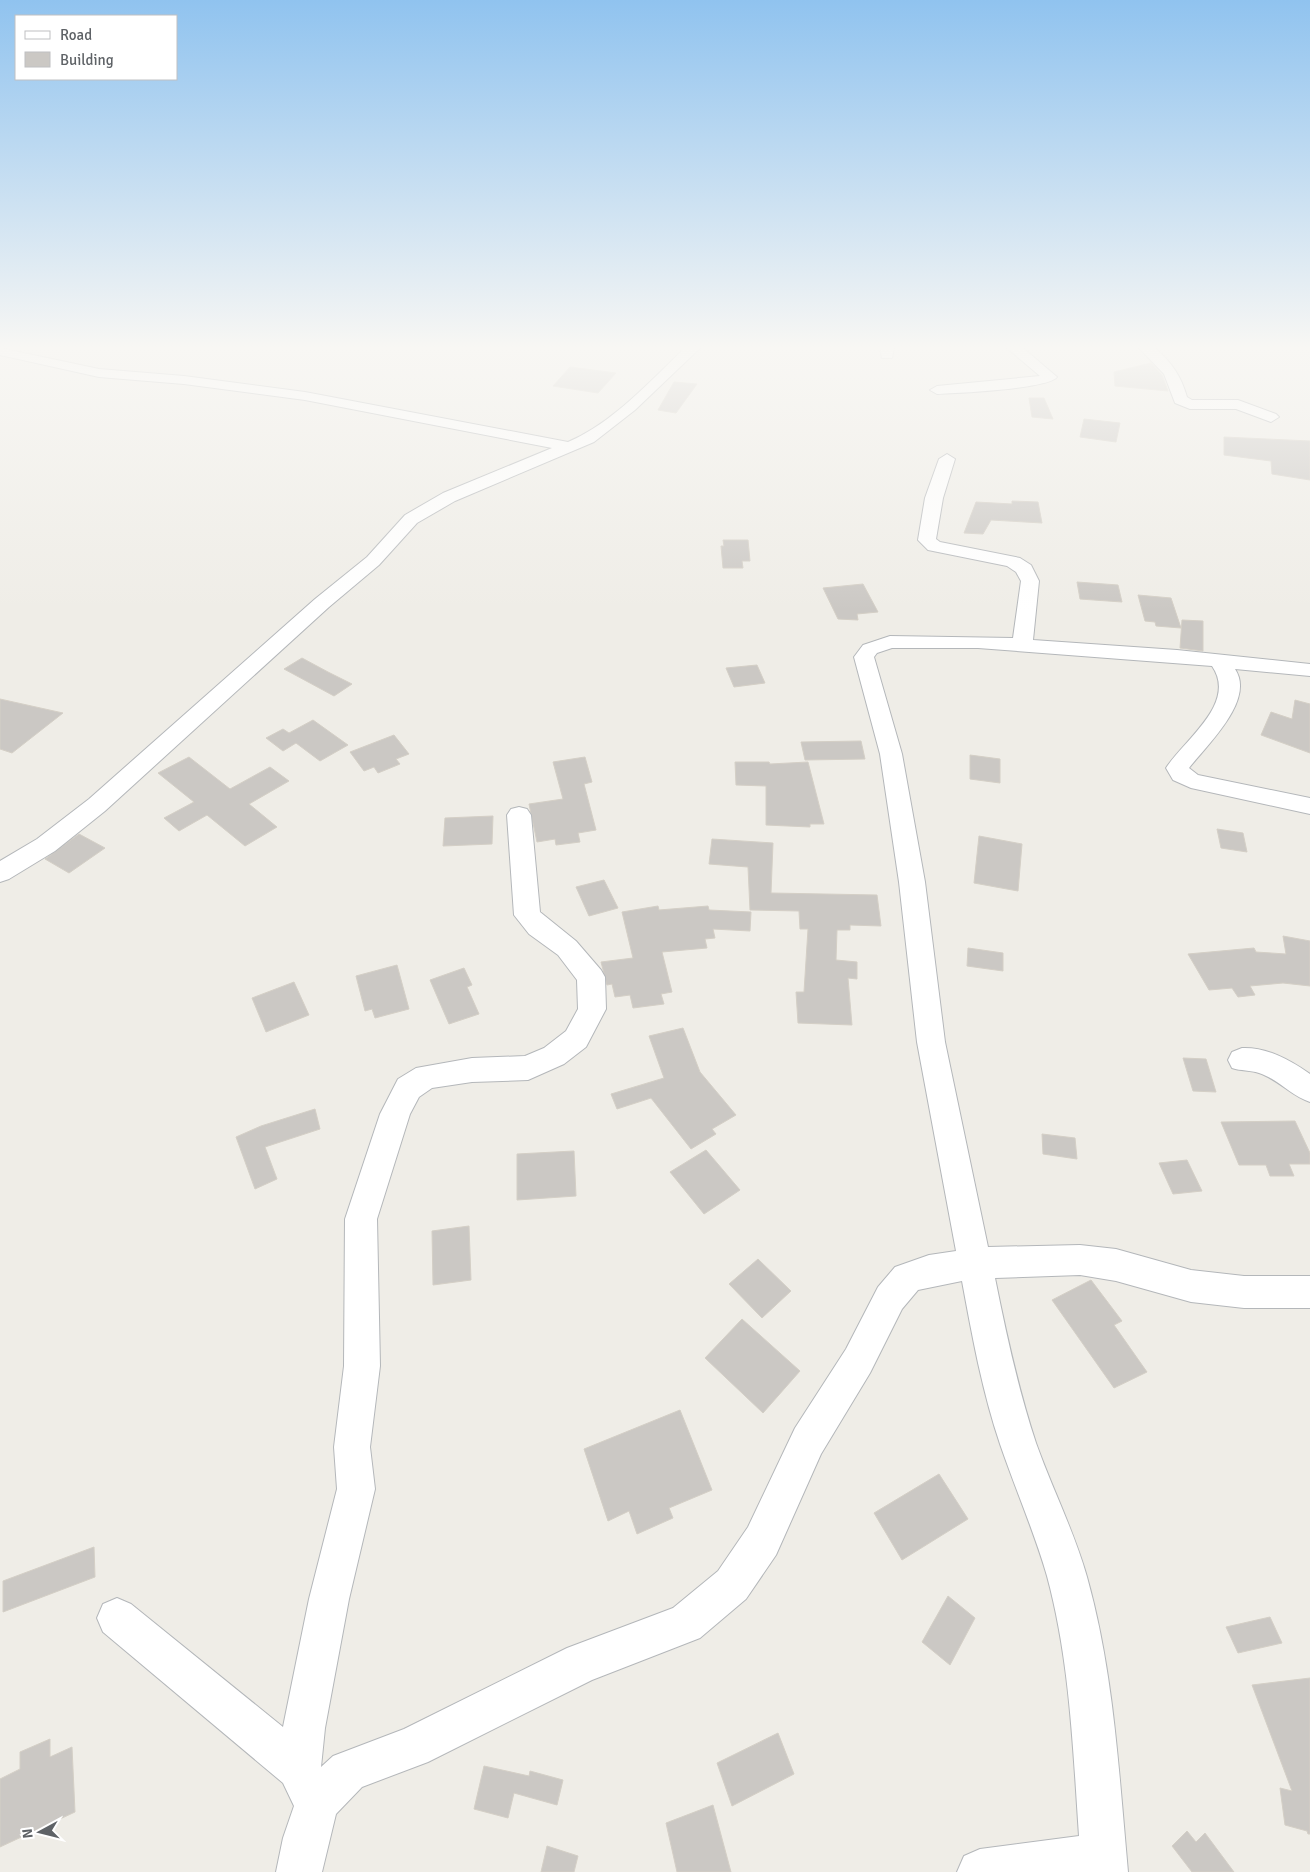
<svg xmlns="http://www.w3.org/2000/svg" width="1310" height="1872" font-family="Signika,sans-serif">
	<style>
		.building { fill: #cbc8c4; stroke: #d4cfc6 }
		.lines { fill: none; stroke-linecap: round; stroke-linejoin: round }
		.minor-casing { stroke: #b4b7ba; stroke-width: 2 }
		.minor { fill: #fff; fill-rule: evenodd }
	</style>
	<rect width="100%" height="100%" fill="#efede7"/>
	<path class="building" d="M1151,363L1162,375L1168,391L1115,386L1114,372Z
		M570,367L616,373L598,393L553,386Z
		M674,382L697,384L676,413L658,410Z
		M1029,398H1044L1053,419L1032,417Z
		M1084,419L1120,423L1116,442L1080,437Z
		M1224,437L1310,441V480L1272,474L1271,461L1224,455Z
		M1012,501L1038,502L1042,523L991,520L983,534L964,533L976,502L1012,504Z
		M723,540H748L750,561H742L743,568H723L721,546H724Z
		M1077,582L1118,585L1122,602L1080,599Z
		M863,584L878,612L857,614L858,620L838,619L823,588Z
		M1138,595L1171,598L1181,628L1156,626L1155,622L1145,621Z
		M1182,620L1203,621V651L1180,648Z
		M302,658L328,672L352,684L334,696L284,669Z
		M757,665L765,683L734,687L726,668Z
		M0,699L63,713L12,753L0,749Z
		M1295,700L1310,704V753L1261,735L1271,712L1292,719Z
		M313,720L348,745L320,761L296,743L283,751L266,738L283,729L289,733Z
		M394,735L409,754L396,759L400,764L378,773L374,767L364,771L350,752Z
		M861,741L865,759L805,760L801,742Z
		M970,755L1000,759V783L970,779Z
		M189,757L230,789L270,767L289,781L249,804L277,827L245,846L207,815L179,831L164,818L194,802L158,773Z
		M585,757L592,782L584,784L596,830L578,833L580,842L556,845L555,839L537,842L529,804L563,799L553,762Z
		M735,762H769L770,764L808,762L824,824H810V827L766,825V786L736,785Z
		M493,816L492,844L443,846L445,818Z
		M1217,829L1243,833L1247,852L1221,848Z
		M79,834L105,848L69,873L45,859Z
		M979,836L1022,844L1018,891L974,883Z
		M712,839L773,843L771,893L877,895L881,926L850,925V930H837L836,960L857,962V979L848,978L852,1025L798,1023L796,992H804L808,929H800L799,911L750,910L748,867L709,864Z
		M604,880L618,908L589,916L576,887Z
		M658,906L659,910L708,906L709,910L751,912L750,931L713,929L715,938L705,939L707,948L662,952L672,992L661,994L664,1004L633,1008L630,995L615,997L612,984L607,985L601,962L633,958L622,912Z
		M1283,936L1310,941V986L1283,983L1250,986L1255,995L1238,997L1232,988L1209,990L1188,954L1254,948L1256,952L1286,954Z
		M968,948L1003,953V971L967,966Z
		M397,965L409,1009L375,1018L372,1009L365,1011L356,976Z
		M464,968L472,985L467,987L479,1014L449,1024L430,980Z
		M294,982L309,1015L266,1032L252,998Z
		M683,1028L700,1072L736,1115L712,1129L716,1134L691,1149L651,1098L617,1109L611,1094L664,1078L649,1036Z
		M1183,1058L1206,1059L1216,1092L1193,1091Z
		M315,1109L320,1129L265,1147L277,1179L255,1189L236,1137L261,1126Z
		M1295,1121L1310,1153V1164H1289L1294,1176H1270L1266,1165H1239L1221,1122Z
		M1042,1134L1075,1138L1077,1159L1043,1154Z
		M706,1150L740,1190L704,1214L670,1172Z
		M574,1151L576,1196L517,1200V1154Z
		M1187,1160L1202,1191L1173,1194L1159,1163Z
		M469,1226L471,1280L433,1285L432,1231Z
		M758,1259L791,1291L762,1318L729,1284Z
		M1091,1280L1122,1321L1114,1325L1147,1372L1114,1388L1052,1300Z
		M742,1319L800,1371L763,1413L705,1358Z
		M680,1410L712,1490L669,1508L673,1518L637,1534L629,1511L608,1521L584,1449Z
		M939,1474L968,1519L902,1560L874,1513Z
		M94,1547L95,1577L3,1612V1581Z
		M948,1596L975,1618L950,1665L922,1642Z
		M1270,1617L1282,1643L1238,1653L1226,1627Z
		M1310,1678V1834H1308L1307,1831L1285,1825L1280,1788L1292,1791L1252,1685Z
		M778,1733L794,1774L732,1806L717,1763Z
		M50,1739V1757L72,1747L75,1812L0,1847V1779L20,1769V1752Z
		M484,1766L529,1776L530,1771L563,1780L557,1805L514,1793L508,1818L474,1809Z
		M713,1805L731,1872H677L666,1823Z
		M1187,1831L1196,1842L1205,1833L1234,1872H1192L1172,1846Z
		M547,1846L578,1856L574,1872H541Z"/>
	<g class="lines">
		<g class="minor-casing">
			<path id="minor" d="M0,348L99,369L184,376L305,392L568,442C613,423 650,381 685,348H700L635,410L594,442L455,501L417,523L379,565L329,607L105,811L55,851L9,879L0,882V861L37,839L89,799L315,599L367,557L405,515L443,493L552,448L305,400L184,384L99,377L0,355Z
				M880,348H894L892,358H882Z
				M1007,348H1023L1057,377C1048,389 957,393 937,394L930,390L937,386L1040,376Z
				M1139,348H1155C1172,363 1181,376 1187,397L1192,400H1238L1276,414L1279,417L1271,422L1236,409H1190L1175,403L1164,374Z
				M947,454L955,459L943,498L936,539L940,542L1020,558L1031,565L1039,581L1033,640L1177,650L1310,664V676L1235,669C1256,700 1206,746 1189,768L1198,775L1310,798V814L1191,788L1173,780L1166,768C1184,740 1238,703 1212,666L978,648H892L877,653L874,657L902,754L925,882L945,1042L988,1247L1080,1245L1116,1249L1191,1270L1244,1276H1310V1308H1244L1191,1302L1116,1281L1080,1275L995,1278C1006,1333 1018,1389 1036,1443C1052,1488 1074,1531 1087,1577C1114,1673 1119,1774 1128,1872H957L964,1856L980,1849L1079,1836C1073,1749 1070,1661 1047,1576C1034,1531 1015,1488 1000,1444C982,1391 972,1335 962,1281L918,1290L902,1309L870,1373L821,1454L776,1555L746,1599L700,1638L592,1680L428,1762L362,1787L336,1814L322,1872H276L283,1838L294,1806L283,1783L103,1632L97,1618L103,1604L117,1598L131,1604L283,1727L309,1599L337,1489L334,1447L344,1366L345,1219L380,1114L398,1079L416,1068L472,1058L525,1056L544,1048L566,1031L578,1009L577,980L558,955L529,934L514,915L507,815L511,809L519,807L527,809L531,815L540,912L576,941L601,970L605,977L606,1009L586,1047L564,1064L528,1080L472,1082L432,1088L419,1097L410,1114L377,1219L380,1366L370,1447L375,1489L349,1599L325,1728L321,1767L333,1756L404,1729L567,1648L673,1608L718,1571L748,1527L795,1428L846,1349L878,1287L895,1267L929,1255L956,1251L917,1042L899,882L880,754L854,657L863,645L890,636L1013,638L1021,581L1016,572L1007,566L928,550L918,540L925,498L939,459Z
				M1242,1048C1267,1047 1290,1060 1310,1074V1102C1291,1096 1278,1079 1259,1073C1250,1070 1241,1071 1232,1068L1228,1060L1232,1052Z"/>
		</g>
		<use href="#minor" class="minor"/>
	</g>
	<linearGradient id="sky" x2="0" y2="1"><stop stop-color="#90c3ef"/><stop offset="0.57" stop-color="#f8f7f4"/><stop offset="1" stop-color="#f8f7f4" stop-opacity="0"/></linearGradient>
	<rect width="1310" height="610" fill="url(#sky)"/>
	<rect x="15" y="15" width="162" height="65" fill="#ffffff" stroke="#bfc0c2"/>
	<rect x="25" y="31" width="25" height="8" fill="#ffffff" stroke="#bfc0c2"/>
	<text x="60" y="40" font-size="15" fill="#5e6266">Road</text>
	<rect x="25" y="52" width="25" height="15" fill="#cbc8c4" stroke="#bfc0c2"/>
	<text x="60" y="65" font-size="15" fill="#5e6266">Building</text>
	<g transform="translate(40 1832) rotate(263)" stroke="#ffffff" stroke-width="4" paint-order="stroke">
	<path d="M0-4L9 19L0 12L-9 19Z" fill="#5e6266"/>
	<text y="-8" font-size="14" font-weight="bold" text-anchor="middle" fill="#5e6266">N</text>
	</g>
</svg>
